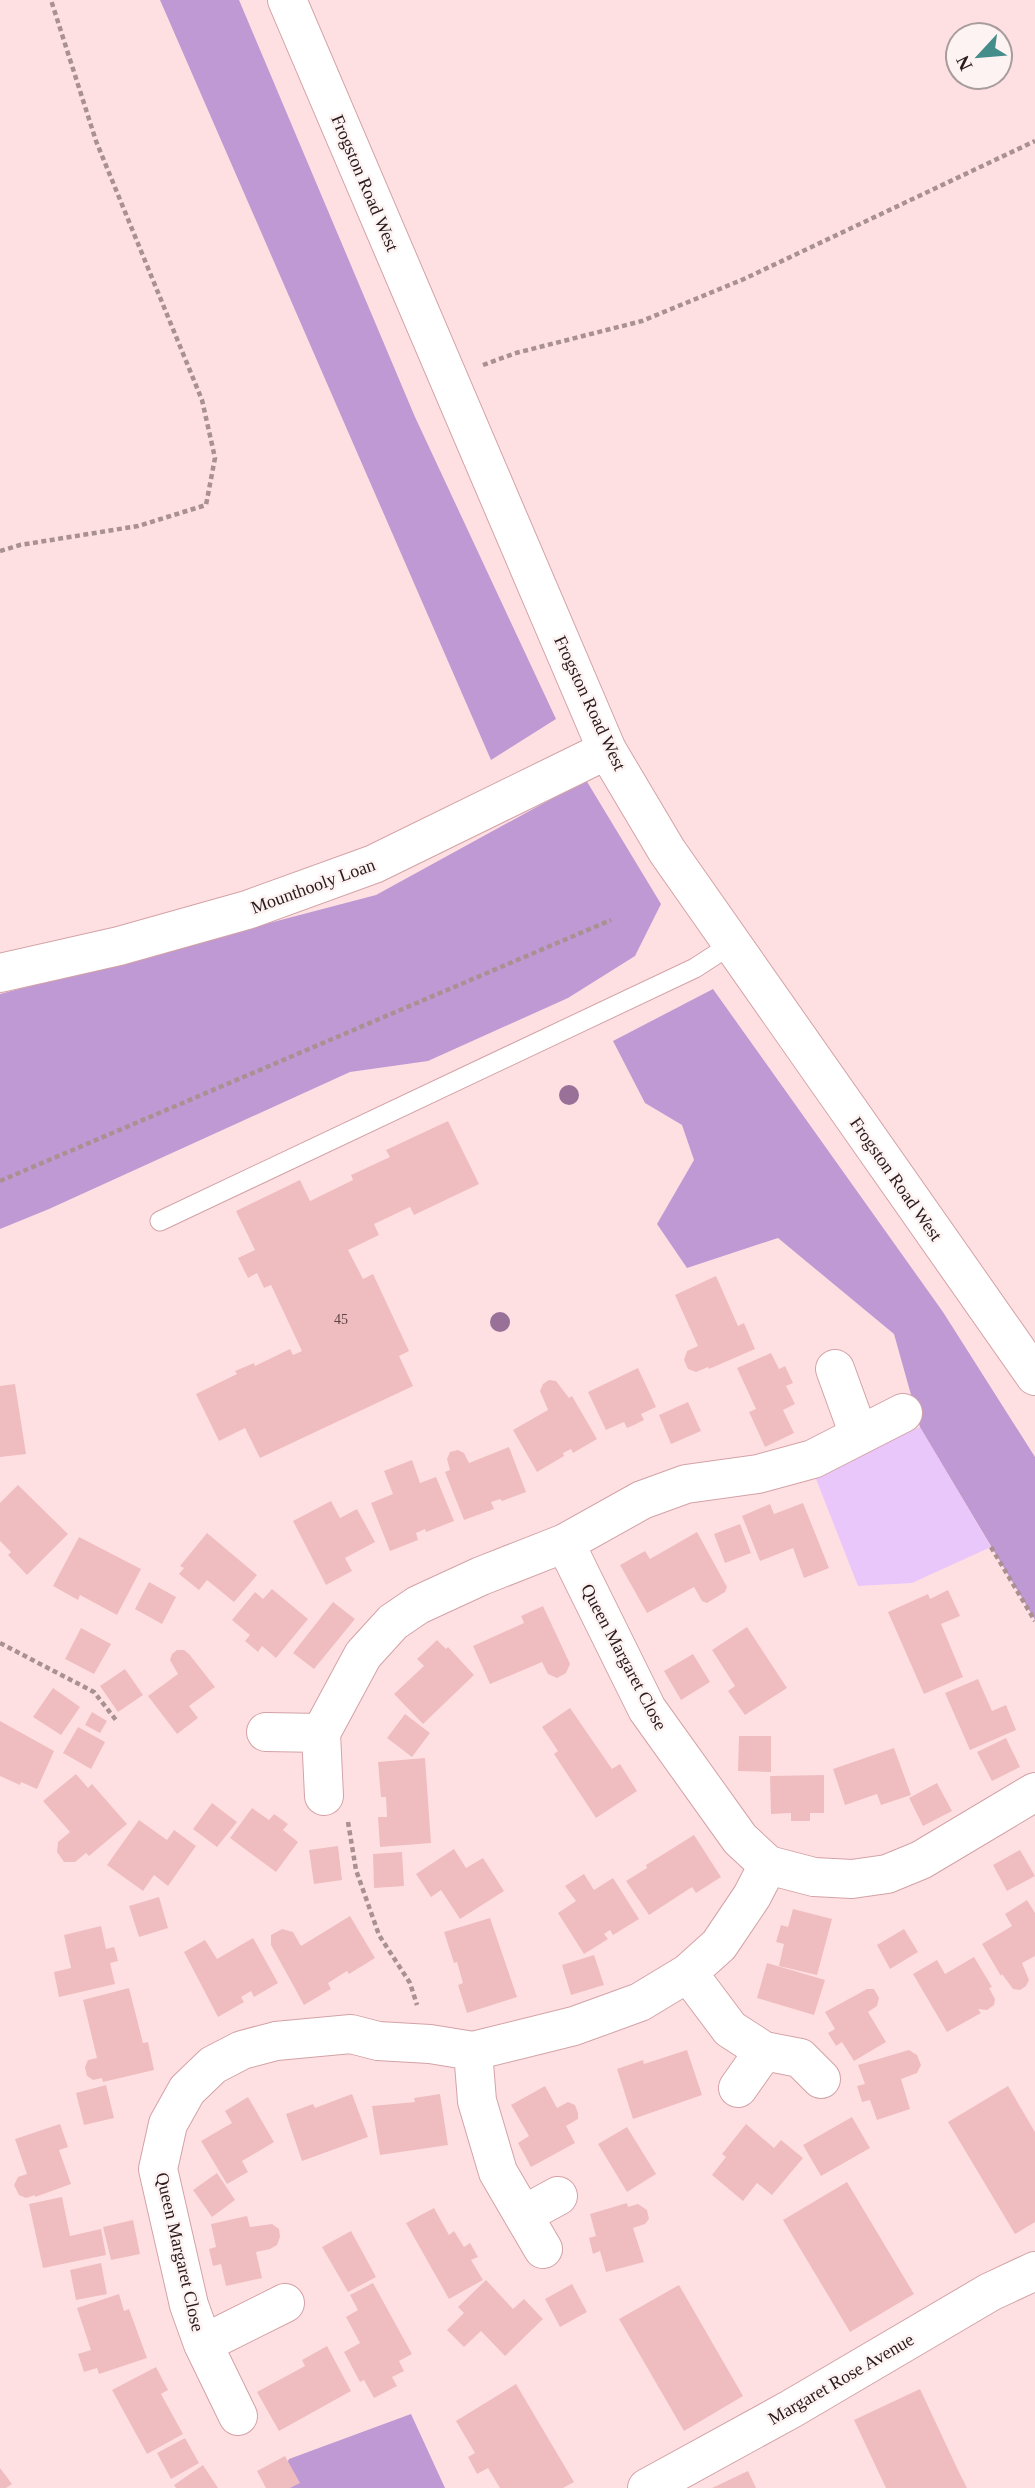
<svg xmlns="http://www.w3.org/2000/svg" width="1035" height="2488" font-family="'Times New Roman',serif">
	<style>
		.green { fill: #e9c7fb }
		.forest { fill: #bf99d4 }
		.building { fill: #efbdc0 }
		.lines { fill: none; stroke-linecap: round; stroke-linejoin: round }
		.service-casing { stroke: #d3a2a6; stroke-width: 21 }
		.minor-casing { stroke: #d3a2a6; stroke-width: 40 }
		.secondary-casing { stroke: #d3a2a6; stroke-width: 40 }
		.path { stroke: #a99091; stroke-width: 4.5; stroke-dasharray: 5 3.5; stroke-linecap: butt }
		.service { stroke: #fff; stroke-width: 19 }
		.minor { stroke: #fff; stroke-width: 38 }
		.secondary { stroke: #fff; stroke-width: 38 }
		.tree { fill: #997097 }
		.labels { text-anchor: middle; stroke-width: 5; stroke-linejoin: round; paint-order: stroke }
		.number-label { font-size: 14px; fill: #5d4344 }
		.street-label { font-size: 18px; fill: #2c1a1b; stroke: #fdf3f3 }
	</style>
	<rect width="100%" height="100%" fill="#ffe0e2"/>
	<path class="green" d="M920,1427L991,1547L912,1583L858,1586L814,1474Z"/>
	<path class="forest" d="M160,0H239L415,417L556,719L491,760Z
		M586,780L661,904L635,956L568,998L428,1061L350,1072L49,1209L0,1229V994L376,895Z
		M713,989L943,1312L1035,1457V1620L920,1427L894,1334L778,1238L687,1268L657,1224L694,1160L682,1125L645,1103L613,1041Z
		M411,2414L445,2488H276L289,2459Z"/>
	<path class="building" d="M448,1121L479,1184L414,1215L410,1207L374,1224L379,1235L348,1250L363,1279L373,1274L409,1351L399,1356L413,1386L260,1458L245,1428L219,1441L196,1394L237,1374L235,1371L254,1363L255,1366L290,1349L293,1355L302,1351L271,1285L264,1288L257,1273L248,1278L238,1258L255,1250L236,1211L300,1180L310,1201L353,1180L351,1175L390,1157L386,1150Z
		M716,1276L738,1326L744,1323L755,1349L709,1369L708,1367L696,1372L688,1369L684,1360L687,1351L698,1346L675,1295Z
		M771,1353L779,1369L785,1366L793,1383L786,1386L795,1404L783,1410L794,1433L765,1447L749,1412L756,1409L737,1368Z
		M638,1368L656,1407L641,1414L644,1420L634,1425L627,1428L624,1422L606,1430L588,1392Z
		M549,1380L556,1381L569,1398L572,1396L597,1439L573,1453L571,1449L563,1453L564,1456L537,1472L513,1430L548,1410L540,1391L543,1384Z
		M15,1384L26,1454L0,1457V1386Z
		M688,1402L701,1431L671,1444L659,1415Z
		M509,1447L526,1492L502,1501L500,1499L491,1502L494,1509L464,1520L445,1472L450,1470L447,1459L450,1452L458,1450L464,1453L469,1463Z
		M412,1460L420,1483L436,1477L454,1521L426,1532L425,1529L416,1533L418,1540L390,1551L371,1503L393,1494L384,1471Z
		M18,1485L68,1534L27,1575L8,1555L11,1552L0,1541V1503Z
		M331,1501L340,1518L357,1509L375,1542L345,1558L352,1571L326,1585L293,1521Z
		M803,1503L829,1568L804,1578L793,1548L760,1561L742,1516L770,1504L774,1514Z
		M740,1524L751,1553L725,1563L714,1534Z
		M697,1532L727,1587L725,1592L707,1603L702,1601L694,1587L647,1613L620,1565L645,1551L650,1559Z
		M207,1533L257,1575L234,1602L207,1580L199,1590L179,1574L184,1568L180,1566Z
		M79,1537L141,1569L117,1615L80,1595L78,1600L53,1586Z
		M149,1582L176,1597L162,1624L135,1609Z
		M272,1589L308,1619L276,1658L262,1646L258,1652L245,1641L250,1635L232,1620L255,1592L263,1599Z
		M948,1590L960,1616L941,1624L963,1677L924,1694L888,1612L928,1594L930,1599Z
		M333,1602L355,1619L314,1669L293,1653Z
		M543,1606L570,1664L566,1673L557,1678L548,1674L542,1662L490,1684L473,1646L524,1623L521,1616Z
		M747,1627L787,1688L745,1715L728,1691L735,1686L712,1650Z
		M81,1628L111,1644L94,1674L65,1659Z
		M437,1640L446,1649L448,1647L474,1675L423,1724L394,1694L424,1666L417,1659Z
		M177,1650H184L189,1654L215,1687L189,1706L198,1718L177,1734L148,1696L178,1674L170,1660L172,1654Z
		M693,1654L710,1682L681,1700L664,1671Z
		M125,1669L143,1695L118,1712L100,1686Z
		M978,1679L992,1711L1006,1705L1016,1730L970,1750L945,1693Z
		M53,1688L80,1707L61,1735L33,1717Z
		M570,1708L612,1769L620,1764L637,1791L596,1818L554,1754L558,1751L542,1727Z
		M92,1712L107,1721L100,1733L85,1725Z
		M405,1714L430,1733L412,1757L387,1738Z
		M0,1721L54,1751L37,1789L21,1782L20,1785L0,1776Z
		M78,1727L105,1742L91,1769L63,1753Z
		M739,1736H771V1772L738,1771Z
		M1006,1738L1020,1767L992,1781L977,1752Z
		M894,1748L911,1795L881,1805L877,1794L845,1805L833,1769Z
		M425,1758L431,1843L380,1847L378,1817H387L386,1797H381L378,1762Z
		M76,1774L88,1788L92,1784L127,1824L89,1856L86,1853L75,1862H64L57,1852L58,1842L70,1832L43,1801Z
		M824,1775V1813H810V1821H791V1813L771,1814L770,1776Z
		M937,1783L952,1811L923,1826L909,1798Z
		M212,1803L237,1822L217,1847L193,1829Z
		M252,1808L269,1820L274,1814L288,1824L283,1830L298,1842L276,1872L230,1838Z
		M139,1820L167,1840L174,1830L196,1846L168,1886L154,1875L143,1891L107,1865Z
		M694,1835L721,1877L696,1893L692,1887L649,1915L626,1881L647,1868L646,1865Z
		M338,1846L342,1880L314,1884L309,1850Z
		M454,1849L466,1868L483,1858L504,1891L460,1919L441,1890L431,1897L416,1874Z
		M1020,1850L1035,1876L1007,1891L993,1865Z
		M402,1852L404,1886L374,1888L373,1854Z
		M584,1874L594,1890L613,1878L639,1919L613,1935L610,1930L604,1934L608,1939L584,1954L558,1913L576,1901L565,1886Z
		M159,1897L168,1928L139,1937L129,1906Z
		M1027,1900L1035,1913V1956L1022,1963L1029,1980L1026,1986L1020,1990L1013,1989L1002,1974L1001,1976L982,1944L1012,1926L1005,1914Z
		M793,1909L832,1919L817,1975L779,1966L784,1944L776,1942L781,1925L788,1927Z
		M350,1916L375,1958L349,1974L347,1971L328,1983L331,1989L304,2005L271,1945V1935L282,1929L293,1932L301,1946Z
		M490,1918L517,1997L467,2013L458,1985L463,1983L457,1962L454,1963L444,1932Z
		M101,1926L106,1949L114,1947L116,1953L118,1961L110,1963L115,1984L59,1997L54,1972L71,1968L64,1935Z
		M904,1929L918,1952L890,1969L877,1945Z
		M253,1938L278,1983L254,1997L251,1991L241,1997L244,2002L218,2017L184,1952L205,1940L217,1959Z
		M594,1955L604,1985L571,1995L562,1965Z
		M974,1957L992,1987L989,1988L995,1999L994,2005L987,2010L978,2009L981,2013L947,2032L913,1974L937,1960L945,1974Z
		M767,1963L825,1980L814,2015L757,1998Z
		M129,1988L143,2043L148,2042L154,2070L103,2082L102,2078L93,2080L87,2076L85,2067L88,2060L97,2058L83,2000Z
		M867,1989H874L879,1998L877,2006L868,2012L886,2042L854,2061L842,2042L836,2046L828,2033L835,2029L825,2012Z
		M687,2050L702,2095L633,2119L617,2069L643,2060L644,2064Z
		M909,2050L917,2055L921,2065L917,2073L901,2079L910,2109L877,2120L870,2100L862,2102L857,2086L865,2084L858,2065Z
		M106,2085L114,2118L84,2125L76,2093Z
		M545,2086L557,2108L568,2102L575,2105L578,2113V2119L566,2126L575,2143L531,2167L518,2143L529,2136L511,2105Z
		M1008,2086L1035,2132V2222L1015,2234L948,2122Z
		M352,2094L368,2137L302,2161L286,2114L313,2104L315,2108Z
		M440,2094L448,2145L380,2155L372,2106L415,2102L414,2098Z
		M248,2097L274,2142L242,2161L248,2172L227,2184L201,2141L232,2123L225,2111Z
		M852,2117L870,2148L821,2176L803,2145Z
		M60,2124L68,2147L59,2150L71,2184L35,2197V2195L26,2198L19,2195L14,2185L18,2177L27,2174L15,2139Z
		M746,2124L774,2148L781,2140L803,2158L772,2195L757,2183L743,2201L712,2175L726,2157L722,2154Z
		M627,2127L656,2174L627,2192L598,2144Z
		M217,2173L235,2200L212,2217L193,2190Z
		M847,2182L914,2294L850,2332L783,2220Z
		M62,2197L70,2236L101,2229L106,2255L43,2268L29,2204Z
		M627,2203L628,2207L638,2204L647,2210L649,2219L645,2224L633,2228L644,2262L606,2272L600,2251L593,2254L589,2238L596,2236L590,2214Z
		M434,2208L449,2235L454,2231L464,2247L470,2243L478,2257L471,2260L483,2280L449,2299L406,2223Z
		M247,2216L250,2227L272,2224L279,2229L280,2237L277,2245L270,2249L256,2252L262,2278L226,2286L221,2264L213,2266L209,2249L216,2247L211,2224Z
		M133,2220L140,2254L111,2260L103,2227Z
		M351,2231L376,2277L348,2292L322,2247Z
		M101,2263L107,2294L76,2300L70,2270Z
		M486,2280L513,2309L524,2299L543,2319L505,2356L481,2331L464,2347L447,2330L464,2313L458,2307Z
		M373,2283L412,2354L399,2361L404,2371L392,2377L397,2386L374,2398L364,2380L360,2382L344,2352L360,2343L346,2317L358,2310L350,2295Z
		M572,2284L587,2312L560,2327L545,2299Z
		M679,2285L743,2396L684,2431L619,2319Z
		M119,2294L124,2311L129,2309L147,2358L99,2374L97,2368L84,2372L78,2354L91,2350L77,2308Z
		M327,2346L351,2391L279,2431L257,2392L305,2366L302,2360Z
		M156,2367L168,2390L161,2394L183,2434L147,2454L112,2390Z
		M516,2384L574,2482L563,2488H500L488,2468L477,2474L468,2457L475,2453L456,2421Z
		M920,2389L957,2468L967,2488H886L854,2420Z
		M185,2438L199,2463L171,2479L157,2453Z
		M285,2456L300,2483L290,2488H266L257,2471Z
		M203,2465L218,2488H176L174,2485Z
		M0,2468L12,2484L6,2488H0Z
		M748,2471L756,2488H712Z"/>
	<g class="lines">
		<g class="service-casing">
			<path id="service" d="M160,1221L695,968L732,944"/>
		</g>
		<g class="minor-casing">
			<path id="minor" d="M0,973L119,946L247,910L374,864L607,750
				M835,1369L859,1435
				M565,1543L647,1709L740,1839L768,1865L814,1877L852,1879L887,1874L921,1860L1035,1792
				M266,1732L321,1733
				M324,1796L321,1733L363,1655L393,1622L418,1605L481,1576L565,1543L642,1500L686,1484L758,1474L813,1459L903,1413
				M688,1973L730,2029L764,2051L800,2058L821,2079
				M473,2051L477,2101L498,2172L543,2249
				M738,2088L764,2051
				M523,2215L558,2196
				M203,2344L285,2303
				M238,2416L203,2344L189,2305L158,2169L168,2124L187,2090L213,2065L242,2050L276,2041L351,2034L378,2041L430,2044L473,2051L574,2026L640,2002L688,1973L719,1945L752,1896L768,1865
				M647,2488L791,2409L990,2292L1035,2271"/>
		</g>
		<g class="secondary-casing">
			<path id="secondary" d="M287,0L607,750L667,851L1035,1376"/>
		</g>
		<path class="path" d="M483,365L516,353L642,321L744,279L1035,141
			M0,551L20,545L138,526L206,505L215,458L202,400L96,141L51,0
			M0,1181L611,920
			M991,1547L1035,1621
			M0,1643L94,1692L116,1720
			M348,1822L356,1870L379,1935L410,1983L417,2005"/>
		<use href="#service" class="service"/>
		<use href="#minor" class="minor"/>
		<use href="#secondary" class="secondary"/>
	</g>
	<g class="tree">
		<circle cx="569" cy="1095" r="10"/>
		<circle cx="500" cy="1322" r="10"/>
	</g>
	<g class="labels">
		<g class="number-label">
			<text x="341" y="1324">45</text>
		</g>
		<g class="street-label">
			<text transform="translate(365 183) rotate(67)" y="6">Frogston Road West</text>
			<text transform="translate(590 703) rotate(65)" y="6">Frogston Road West</text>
			<text transform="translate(313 886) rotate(-20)" y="6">Mounthooly Loan</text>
			<text transform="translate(896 1179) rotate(55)" y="6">Frogston Road West</text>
			<text transform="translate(624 1657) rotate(62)" y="6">Queen Margaret Close</text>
			<text transform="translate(180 2252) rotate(77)" y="6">Queen Margaret Close</text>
			<text transform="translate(841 2379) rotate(-30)" y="6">Margaret Rose Avenue</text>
		</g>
	</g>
	<g transform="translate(979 56) rotate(244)"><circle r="33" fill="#fdf3f3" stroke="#a99c9d" stroke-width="2"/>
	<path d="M0-5L12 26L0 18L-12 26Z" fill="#458d8b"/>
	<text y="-10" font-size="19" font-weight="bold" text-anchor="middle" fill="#2c1a1b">N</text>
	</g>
</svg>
